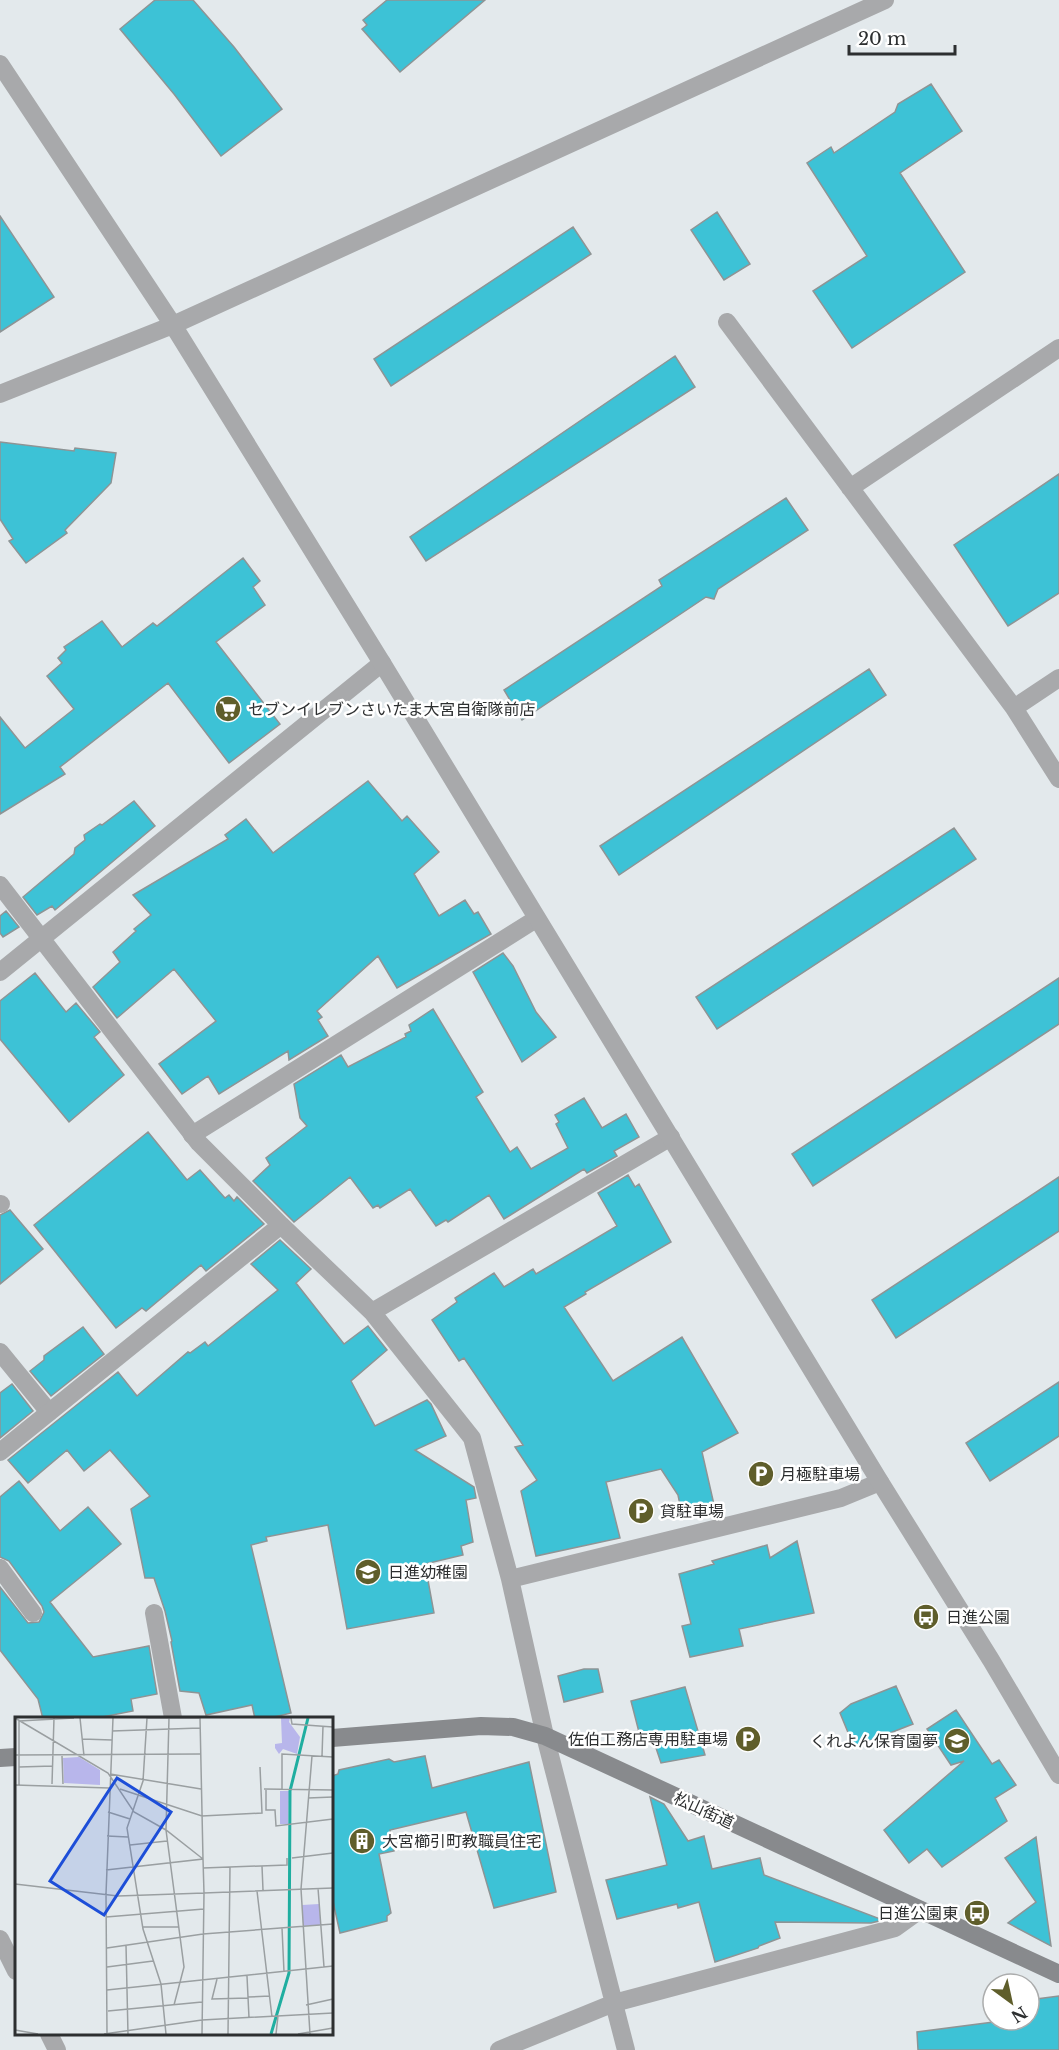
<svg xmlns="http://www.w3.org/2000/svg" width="1059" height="2050" font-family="'Libre Baskerville','Noto Sans JP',serif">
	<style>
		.building { fill: #3dc2d6; stroke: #8e9495; stroke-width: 1.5 }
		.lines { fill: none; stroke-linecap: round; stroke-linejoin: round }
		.service { stroke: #a8a9ab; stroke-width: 18 }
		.minor { stroke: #a8a9ab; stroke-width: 18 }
		.tertiary { stroke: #a8a9ab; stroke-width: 18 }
		.secondary { stroke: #888a8d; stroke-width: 18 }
		.labels { text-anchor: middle; stroke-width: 5; stroke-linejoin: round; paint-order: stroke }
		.poi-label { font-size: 16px; fill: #2d2f30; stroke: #fff; text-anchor: start }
		.street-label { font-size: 16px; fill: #2d2f30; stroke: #fff }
		.inset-river { fill: none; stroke: #1faea0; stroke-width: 3 }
		.inset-road { fill: none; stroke: #9a9fa1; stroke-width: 1.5 }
		.view { fill: #1d4ed8; fill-opacity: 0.15; stroke: #1d4ed8; stroke-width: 3 }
		.inset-edge { fill: none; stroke: #2d2f30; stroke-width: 3 }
	</style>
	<rect width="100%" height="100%" fill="#e3e9ec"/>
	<path class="building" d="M155,0H193L234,47L282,109L221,156L174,94L120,29Z
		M387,0H485L400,72L362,29L367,25L363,20Z
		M931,84L962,131L900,173L965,272L852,348L813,291L867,256L807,163L831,147L834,153L895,112L898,104Z
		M717,212L750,264L724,280L691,230Z
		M0,216L54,297L0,332Z
		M573,227L591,254L391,386L374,359Z
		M675,356L695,387L426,561L410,537Z
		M0,442L74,451L75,448L116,453L111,483L65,530L67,533L26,563L9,541L13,539L0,519Z
		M1059,474V593L1008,626L954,545Z
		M786,498L808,530L718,589L714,599L706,597L522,720L504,690L662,586L659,580Z
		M243,558L260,581L253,587L265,605L216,642L280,724L229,763L168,683L60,767L65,774L0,814V717L25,748L74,709L47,676L62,663L58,658L66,650L64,647L102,621L122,647L153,623L157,626Z
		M869,669L886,695L619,875L600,846Z
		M368,781L402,821L407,816L439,852L414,874L439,916L465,900L474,914L478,912L491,934L397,988L378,956L317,1011L322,1017L318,1020L328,1036L289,1060L288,1051L219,1094L208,1076L182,1094L159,1064L216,1021L174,969L117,1018L93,987L120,962L113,952L136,931L134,929L151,915L133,895L228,839L225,835L246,819L273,853Z
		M134,801L155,826L55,910L52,906L37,915L23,897L74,854L75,848L85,840L84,835L100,824L102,825Z
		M954,828L976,859L717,1029L696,997Z
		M6,911L19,927L3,937L0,933V916Z
		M503,953L513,966L536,1012L556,1037L522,1062L473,972Z
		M35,973L66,1012L76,1003L100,1032L94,1037L124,1075L69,1122L0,1039V1001Z
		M1059,978V1024L813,1186L792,1154Z
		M433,1009L483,1092L476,1097L510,1152L517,1147L531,1169L568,1148L556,1124L559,1122L555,1115L584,1098L602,1128L626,1114L639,1137L614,1151L617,1156L587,1173L584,1169L504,1219L489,1195L448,1222L446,1220L436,1226L410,1189L380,1208L378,1205L373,1208L350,1177L294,1222L253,1181L270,1165L266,1158L307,1126L300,1118L294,1084L341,1055L348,1067L406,1037L405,1034L411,1031L409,1025Z
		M148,1132L187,1180L200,1170L225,1198L229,1195L234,1201L237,1197L264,1224L206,1271L201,1265L146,1311L142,1308L116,1328L34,1225Z
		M628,1175L635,1187L639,1184L671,1242L585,1292L586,1294L564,1307L613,1381L682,1337L738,1433L702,1452L715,1509L682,1515L678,1495L661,1469L606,1482L620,1538L536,1556L521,1491L537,1480L515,1447L523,1445L464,1358L459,1361L432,1320L457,1302L455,1298L494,1273L504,1287L533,1269L536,1274L617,1226L598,1193Z
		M1059,1177V1231L896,1338L872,1300Z
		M10,1210L43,1249L0,1284V1215Z
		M280,1240L311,1269L296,1283L344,1344L368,1326L387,1350L351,1381L375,1426L427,1400L431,1404L446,1436L415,1450L474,1487L476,1498L466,1500L473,1542L461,1546L463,1555L425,1564L434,1613L347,1629L328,1525L266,1537L267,1541L251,1545L291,1713L266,1719H255L252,1705L206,1715L199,1693L180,1691L171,1642L172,1641L165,1611L154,1578H145L131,1509L150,1496L110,1450L84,1471L67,1450L28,1483L8,1460L118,1372L137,1396L188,1352L190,1353L205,1342L208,1346L278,1290L251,1264Z
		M83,1327L104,1354L51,1396L30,1371L44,1360V1356Z
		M1059,1382V1436L990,1481L966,1443Z
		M12,1384L33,1411L0,1438V1393Z
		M19,1481L60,1531L88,1507L121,1544L50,1602L93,1657L149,1646L157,1694L131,1699L133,1711L92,1719H43L38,1699L0,1650V1587L28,1623L39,1622L44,1612L42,1606L9,1561L0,1557V1497Z
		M797,1541L814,1613L739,1629L743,1646L690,1657L682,1626L691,1624L679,1574L714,1564L712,1561L767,1545L770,1558Z
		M584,1669H598L603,1692L564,1702L558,1676Z
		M896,1686L913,1724L854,1747L840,1713L851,1704Z
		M685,1687L705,1755L661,1763L653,1739L641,1740L631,1701Z
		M956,1710L992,1764L999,1760L1016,1785L995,1798L1007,1821L942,1867L927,1849L909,1863L884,1830L964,1761L951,1765L927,1729Z
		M425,1756L432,1788L529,1762L556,1892L494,1908L466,1812L390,1830L394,1851L379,1854L391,1913L387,1916V1921L340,1933L332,1897V1776L338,1774L339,1770L389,1759L394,1762Z
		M650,1797L664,1804L688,1841L704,1836L712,1869L760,1858L764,1875L883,1920L871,1923L775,1922L780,1938L759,1946L758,1948L715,1962L699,1902L678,1908L677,1904L617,1919L606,1880L667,1865Z
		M1036,1837L1044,1896L1051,1946L1008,1923L1036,1902L1005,1858Z
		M1059,1996V2050H918L917,2032L1009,2020H1029V2017H1031L1029,2000Z"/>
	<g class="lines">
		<path class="service" d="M727,322L1014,708L1059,779
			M850,488L1059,348
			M1014,708L1059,678
			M192,1135L536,919
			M0,1204H1
			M0,1352L49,1412
			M0,1568L33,1613
			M154,1613L173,1718"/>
		<path class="minor" d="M0,885L199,1143L281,1225L372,1312L472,1438L510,1579L545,1736L626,2050
			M0,972L382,663
			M372,1312L671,1137
			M0,1452L281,1225
			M510,1579L841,1498L880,1482
			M0,1939L16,1971
			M49,2034L57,2050
			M499,2050L614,2003L895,1928L920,1910"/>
		<path class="tertiary" d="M0,64L173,325L382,663L880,1482L991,1660L1059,1775
			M0,394L173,325L885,0"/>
		<path class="secondary" d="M332,1738L481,1726L513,1727L545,1736L1059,1974
			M0,1758L16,1757"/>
	</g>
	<defs>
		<g id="supermarket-disc" transform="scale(1.35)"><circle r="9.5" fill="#5f5e2b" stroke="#fff"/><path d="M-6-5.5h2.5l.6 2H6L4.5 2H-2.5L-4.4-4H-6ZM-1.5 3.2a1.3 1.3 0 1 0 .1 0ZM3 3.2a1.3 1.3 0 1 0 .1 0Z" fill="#fff"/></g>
		<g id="parking-disc" transform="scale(1.35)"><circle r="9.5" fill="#5f5e2b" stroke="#fff"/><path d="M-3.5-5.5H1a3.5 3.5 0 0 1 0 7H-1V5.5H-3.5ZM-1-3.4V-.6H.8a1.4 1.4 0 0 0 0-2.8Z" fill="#fff"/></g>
		<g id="school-disc" transform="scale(1.35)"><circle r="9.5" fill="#5f5e2b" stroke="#fff"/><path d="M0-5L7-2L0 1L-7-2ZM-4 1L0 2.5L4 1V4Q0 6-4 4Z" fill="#fff"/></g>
		<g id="bus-disc" transform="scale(1.35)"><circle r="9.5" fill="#5f5e2b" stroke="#fff"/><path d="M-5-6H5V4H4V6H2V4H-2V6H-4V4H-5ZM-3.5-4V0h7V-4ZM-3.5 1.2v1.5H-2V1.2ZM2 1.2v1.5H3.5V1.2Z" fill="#fff"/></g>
		<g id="building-disc" transform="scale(1.35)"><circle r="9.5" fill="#5f5e2b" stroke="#fff"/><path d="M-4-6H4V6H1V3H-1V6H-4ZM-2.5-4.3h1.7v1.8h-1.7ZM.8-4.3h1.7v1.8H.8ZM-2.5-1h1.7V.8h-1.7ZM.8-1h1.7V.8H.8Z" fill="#fff"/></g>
	</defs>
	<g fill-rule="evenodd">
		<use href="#supermarket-disc" x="228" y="709"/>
		<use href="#parking-disc" x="761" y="1474"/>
		<use href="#parking-disc" x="641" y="1511"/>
		<use href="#school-disc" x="368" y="1572"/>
		<use href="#bus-disc" x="926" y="1617"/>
		<use href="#parking-disc" x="748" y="1739"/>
		<use href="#school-disc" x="957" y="1741"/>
		<use href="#building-disc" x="362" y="1841"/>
		<use href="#bus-disc" x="977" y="1913"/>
	</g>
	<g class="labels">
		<g class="poi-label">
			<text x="248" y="715">セブンイレブンさいたま大宮自衛隊前店</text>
			<text x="780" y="1480">月極駐車場</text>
			<text x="660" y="1517">貸駐車場</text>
			<text x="388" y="1578">日進幼稚園</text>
			<text x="946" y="1623">日進公園</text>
			<text x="728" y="1745" text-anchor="end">佐伯工務店専用駐車場</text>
			<text x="938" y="1747" text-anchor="end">くれよん保育園夢</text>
			<text x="382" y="1847">大宮櫛引町教職員住宅</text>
			<text x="958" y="1919" text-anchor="end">日進公園東</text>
		</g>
		<g class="street-label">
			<text transform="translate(704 1810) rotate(25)" y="6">松山街道</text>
		</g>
	</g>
	<g transform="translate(15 1717)">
		<rect width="318" height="318" fill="#e3e9ec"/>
		<path d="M266,1H275L274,5L285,20L282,37L268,32L264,37L260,31V27L267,26ZM64,40L85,53V68L49,66L48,41ZM265,74H274L273,107H265ZM304,187L306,208L288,209L287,188Z" fill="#b8b6eb"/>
		<path class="inset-river" d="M256,317L274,256L275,74L293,1"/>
		<path class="inset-road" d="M0,1L93,56L119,95L151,113L188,142L189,176L318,171M65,1L69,39M154,1L151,113L169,250L159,288M276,1L277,7L318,10M4,4L59,1M97,14L185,11M67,22L97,23M0,38L185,37M47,39L48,67M307,39L308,9M4,50L38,49M95,57L186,72M37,67L39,1M0,68L94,71M4,68V3M105,72L187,99L247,96L245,50M249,72L318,73M251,72V93H260L261,109L318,102M267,72V37L318,40M293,81L318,80M93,95L115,102M92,119L113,120M115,128L152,124M277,141L318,136M247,149L248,173M188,151L272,148V141M91,153L188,142L185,1M0,167L103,179L189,176L187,317M303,171L309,250M242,174L257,300M91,200L189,192M127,210H164M267,211L269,255M111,228L113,317M92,231L188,217L318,207M92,250L138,244M232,259L234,301M202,262L197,282L233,281M92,273L318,249M233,280L255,279M291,288L318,282M93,294L187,285M0,313L23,317M89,317L187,303L318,296M92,317L91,177L98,1M151,317L146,267L128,212L112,111L128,64L132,1H185M213,317L215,150M261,317L263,299M283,317L318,311M295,317L286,172L297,39"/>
		<path class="view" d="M102,61L156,95L89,198L35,164Z"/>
		<rect width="318" height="318" class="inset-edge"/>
	</g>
	<g transform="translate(1011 2002) rotate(147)"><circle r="28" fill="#ffffff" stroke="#abacac" stroke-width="1.5"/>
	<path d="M0-4.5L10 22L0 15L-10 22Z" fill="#5f5e2b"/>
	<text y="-9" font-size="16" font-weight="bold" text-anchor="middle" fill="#2d2f30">N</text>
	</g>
	<path d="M849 45v9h106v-9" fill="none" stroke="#2d2f30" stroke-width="3"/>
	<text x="858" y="45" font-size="18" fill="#2d2f30" stroke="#ffffff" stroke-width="4.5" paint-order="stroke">20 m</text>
</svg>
